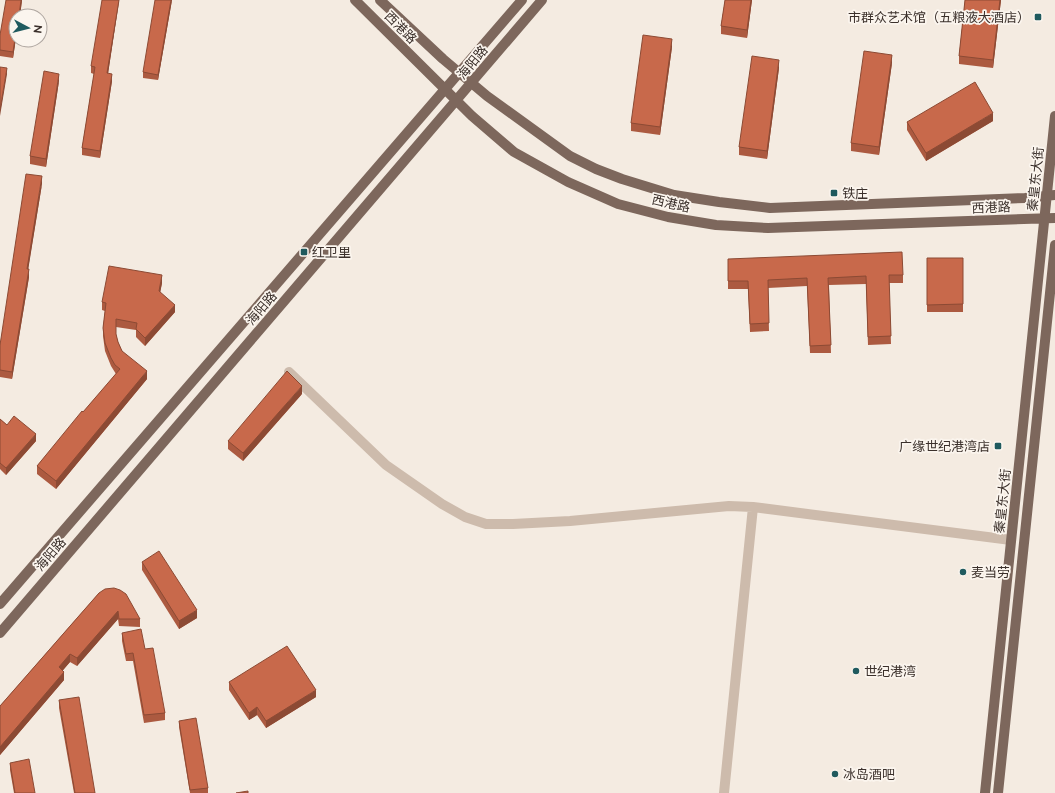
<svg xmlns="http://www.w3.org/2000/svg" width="1055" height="793" font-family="Raleway,'Noto Sans SC',sans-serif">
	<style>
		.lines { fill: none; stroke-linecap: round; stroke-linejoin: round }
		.minor { stroke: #cdbbac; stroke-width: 10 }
		.major { stroke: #7d675c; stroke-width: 10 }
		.wall { fill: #ac5a40 }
		.shaded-wall { fill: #8c4a34 }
		.building { fill: #c8694b; stroke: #8c4a34 }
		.poi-dot { fill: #1f5a5e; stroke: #fbf5ee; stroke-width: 1.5 }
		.labels { text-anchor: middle; stroke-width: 3.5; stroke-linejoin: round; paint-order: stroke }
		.poi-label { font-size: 13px; fill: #3b302b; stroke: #fbf5ee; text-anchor: start }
		.street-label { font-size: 13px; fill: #3b302b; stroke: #fbf5ee }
	</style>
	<rect width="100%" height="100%" fill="#f4ebe1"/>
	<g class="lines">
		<path class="minor" d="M289,372L386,465L442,504L465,517L486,524H513L570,521L729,506L753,507L1011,540
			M724,793L753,507"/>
		<path class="major" d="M355,0L472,116L514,152L568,182L618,204L668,217L716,225L768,228L1055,218
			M380,0L443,59L487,96L570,156L596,169L622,179L674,195L719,202L770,208L1025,198L1055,195
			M0,604L522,0
			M0,633L542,0
			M985,793L1055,116
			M998,793L1055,245"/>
	</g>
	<path class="wall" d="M22,0L20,16H16V38L13,58L0,56V35Z
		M119,0L108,74L112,81L100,158L82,155V148L94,74L91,73V66Z
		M172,0L158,80L143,78V72Z
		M725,0H752L747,38L721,34V26Z
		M965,0H1001L993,68L959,64V56Z
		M672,47L660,135L631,131V123Z
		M892,63L879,155L851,151V143Z
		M779,68L767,159L739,155V147Z
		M59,81L46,167L30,164V156Z
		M993,121L926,161L907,130V122Z
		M42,184L28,269L29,277L12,379L0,377V345Z
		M927,258H963V312H927Z
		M728,259L903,275V283H889L891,344L868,345L866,284L829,285L831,353H810L807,286L768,288L769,331L750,332L748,289H728Z
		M162,283L160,292L175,312L145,346L136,337V330L116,327V334L118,342L122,351L147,379L56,489L37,474V466L116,374L111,366L105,351L103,336V328L105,311L102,310V302Z
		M302,394L243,461L228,449V441Z
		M0,419L7,425L36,441L6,475L0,469Z
		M142,562L197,618L179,629L142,570Z
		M99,593L140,619V627L119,626L118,619L77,666L70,662L62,671L64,680L0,755V706Z
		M122,633L145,649L165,713V720L144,723L133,661H126L122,641Z
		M229,682L316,697L266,728L257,715L249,720L229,690Z
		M59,700L95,793H74L59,708Z
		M179,721L208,788V793H190L179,727Z
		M10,763L35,793H14L10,770Z"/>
	<path class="shaded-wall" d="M21,0H22L20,16H19Z
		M119,0V2L107,80V73Z
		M171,0H172L158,80V75Z
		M751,0H752L747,38V30Z
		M1000,0H1001L993,68V60Z
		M16,32V38L13,58V52Z
		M672,39V47L660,135V127Z
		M892,55V63L879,155V147Z
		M779,60V68L767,159V151Z
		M7,68V74L0,116V110Z
		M59,74V81L46,167V159Z
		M112,74V81L100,158V151Z
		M993,113V121L926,161V153Z
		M42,176V184L27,277V269Z
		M29,269V277L12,379V372Z
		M162,275V283L159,299V291Z
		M175,305V312L145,346V338Z
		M147,371V379L56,489V481Z
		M302,386V394L243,461V453Z
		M36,434V441L6,475V468Z
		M197,610V618L179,629V621Z
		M118,611V619L77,666V658Z
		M70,654V662L59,675V667Z
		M64,672V680L0,755V747Z
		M316,690V697L266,728V721Z
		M257,707V715L249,720V713Z"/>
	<path class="building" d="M6,0H21L19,16H16V32L13,52L0,50V35Z
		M102,0H119L107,73L112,74L100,151L82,148L95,67L91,66Z
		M155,0H171L158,75L143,72Z
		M725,0H751L747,30L721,26Z
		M965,0H1000L993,60L959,56Z
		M643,35L672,39L660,127L631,123Z
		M864,51L892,55L879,147L851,143Z
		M752,56L779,60L767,151L739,147Z
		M0,67L7,68L0,110Z
		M44,71L59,74L46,159L30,156Z
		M975,82L993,113L926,153L907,122Z
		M26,174L42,176L27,269H29L12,372L0,370V345Z
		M902,252L903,275H889L891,336L868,337L866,276L828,278L831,345L810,346L807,278L768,280L769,323L750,324L748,281H728V259Z
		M927,258H963V304L927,305Z
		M109,266L162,275L159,291L175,305L145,338L136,329L137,323L116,319V334L118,342L122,351L147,371L56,481L37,466L82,411L83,412L120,369L115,365L111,358L105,343L103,328L106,303L102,302Z
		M287,371L302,386L243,453L228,441Z
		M14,416L36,434L6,468L0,463V419L7,425Z
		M159,551L197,610L179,621L142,562Z
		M114,588L120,590L126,594L140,619H119L118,611L77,658L70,654L59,667L64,672L0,747V706L99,593L105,589Z
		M141,629L145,649L153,648L165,713L144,715L133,653L126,654L122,633Z
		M287,646L316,690L266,721L257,707L249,713L229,682Z
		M79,697L95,793H75L59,700Z
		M196,718L208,788L190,790L179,721Z
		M29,759L35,793H15L10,763Z
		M248,791V793H236Z"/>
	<g class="poi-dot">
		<rect x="1034" y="13" width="8" height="8" rx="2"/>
		<rect x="830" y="189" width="8" height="8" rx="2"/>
		<rect x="300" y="248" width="8" height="8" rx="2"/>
		<rect x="994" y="442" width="8" height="8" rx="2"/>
		<circle cx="963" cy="572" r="4"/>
		<circle cx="856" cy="671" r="4"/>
		<circle cx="835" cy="774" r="4"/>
	</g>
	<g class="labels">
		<g class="poi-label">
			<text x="1030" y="22" text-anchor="end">市群众艺术馆（五粮液大酒店）</text>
			<text x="842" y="198">铁庄</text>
			<text x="312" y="257">红卫里</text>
			<text x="990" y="451" text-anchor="end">广缘世纪港湾店</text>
			<text x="971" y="577">麦当劳</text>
			<text x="864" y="676">世纪港湾</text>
			<text x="843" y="779">冰岛酒吧</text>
		</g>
		<g class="street-label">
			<text transform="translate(401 27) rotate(45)" y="5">西港路</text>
			<text transform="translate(472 62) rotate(-50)" y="5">海阳路</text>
			<text transform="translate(1035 179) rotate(-84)" y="5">秦皇东大街</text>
			<text transform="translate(671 203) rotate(13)" y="5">西港路</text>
			<text transform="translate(991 207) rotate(-2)" y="5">西港路</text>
			<text transform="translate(261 308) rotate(-49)" y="5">海阳路</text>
			<text transform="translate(1002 501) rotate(-84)" y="5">秦皇东大街</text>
			<text transform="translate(50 554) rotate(-49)" y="5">海阳路</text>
		</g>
	</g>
	<g transform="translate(28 28) rotate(97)"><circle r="19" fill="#fbf5ee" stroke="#aea6a0"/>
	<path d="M0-3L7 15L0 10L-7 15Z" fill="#1f5a5e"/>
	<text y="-6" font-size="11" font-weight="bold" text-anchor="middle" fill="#3b302b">N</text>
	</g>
</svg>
